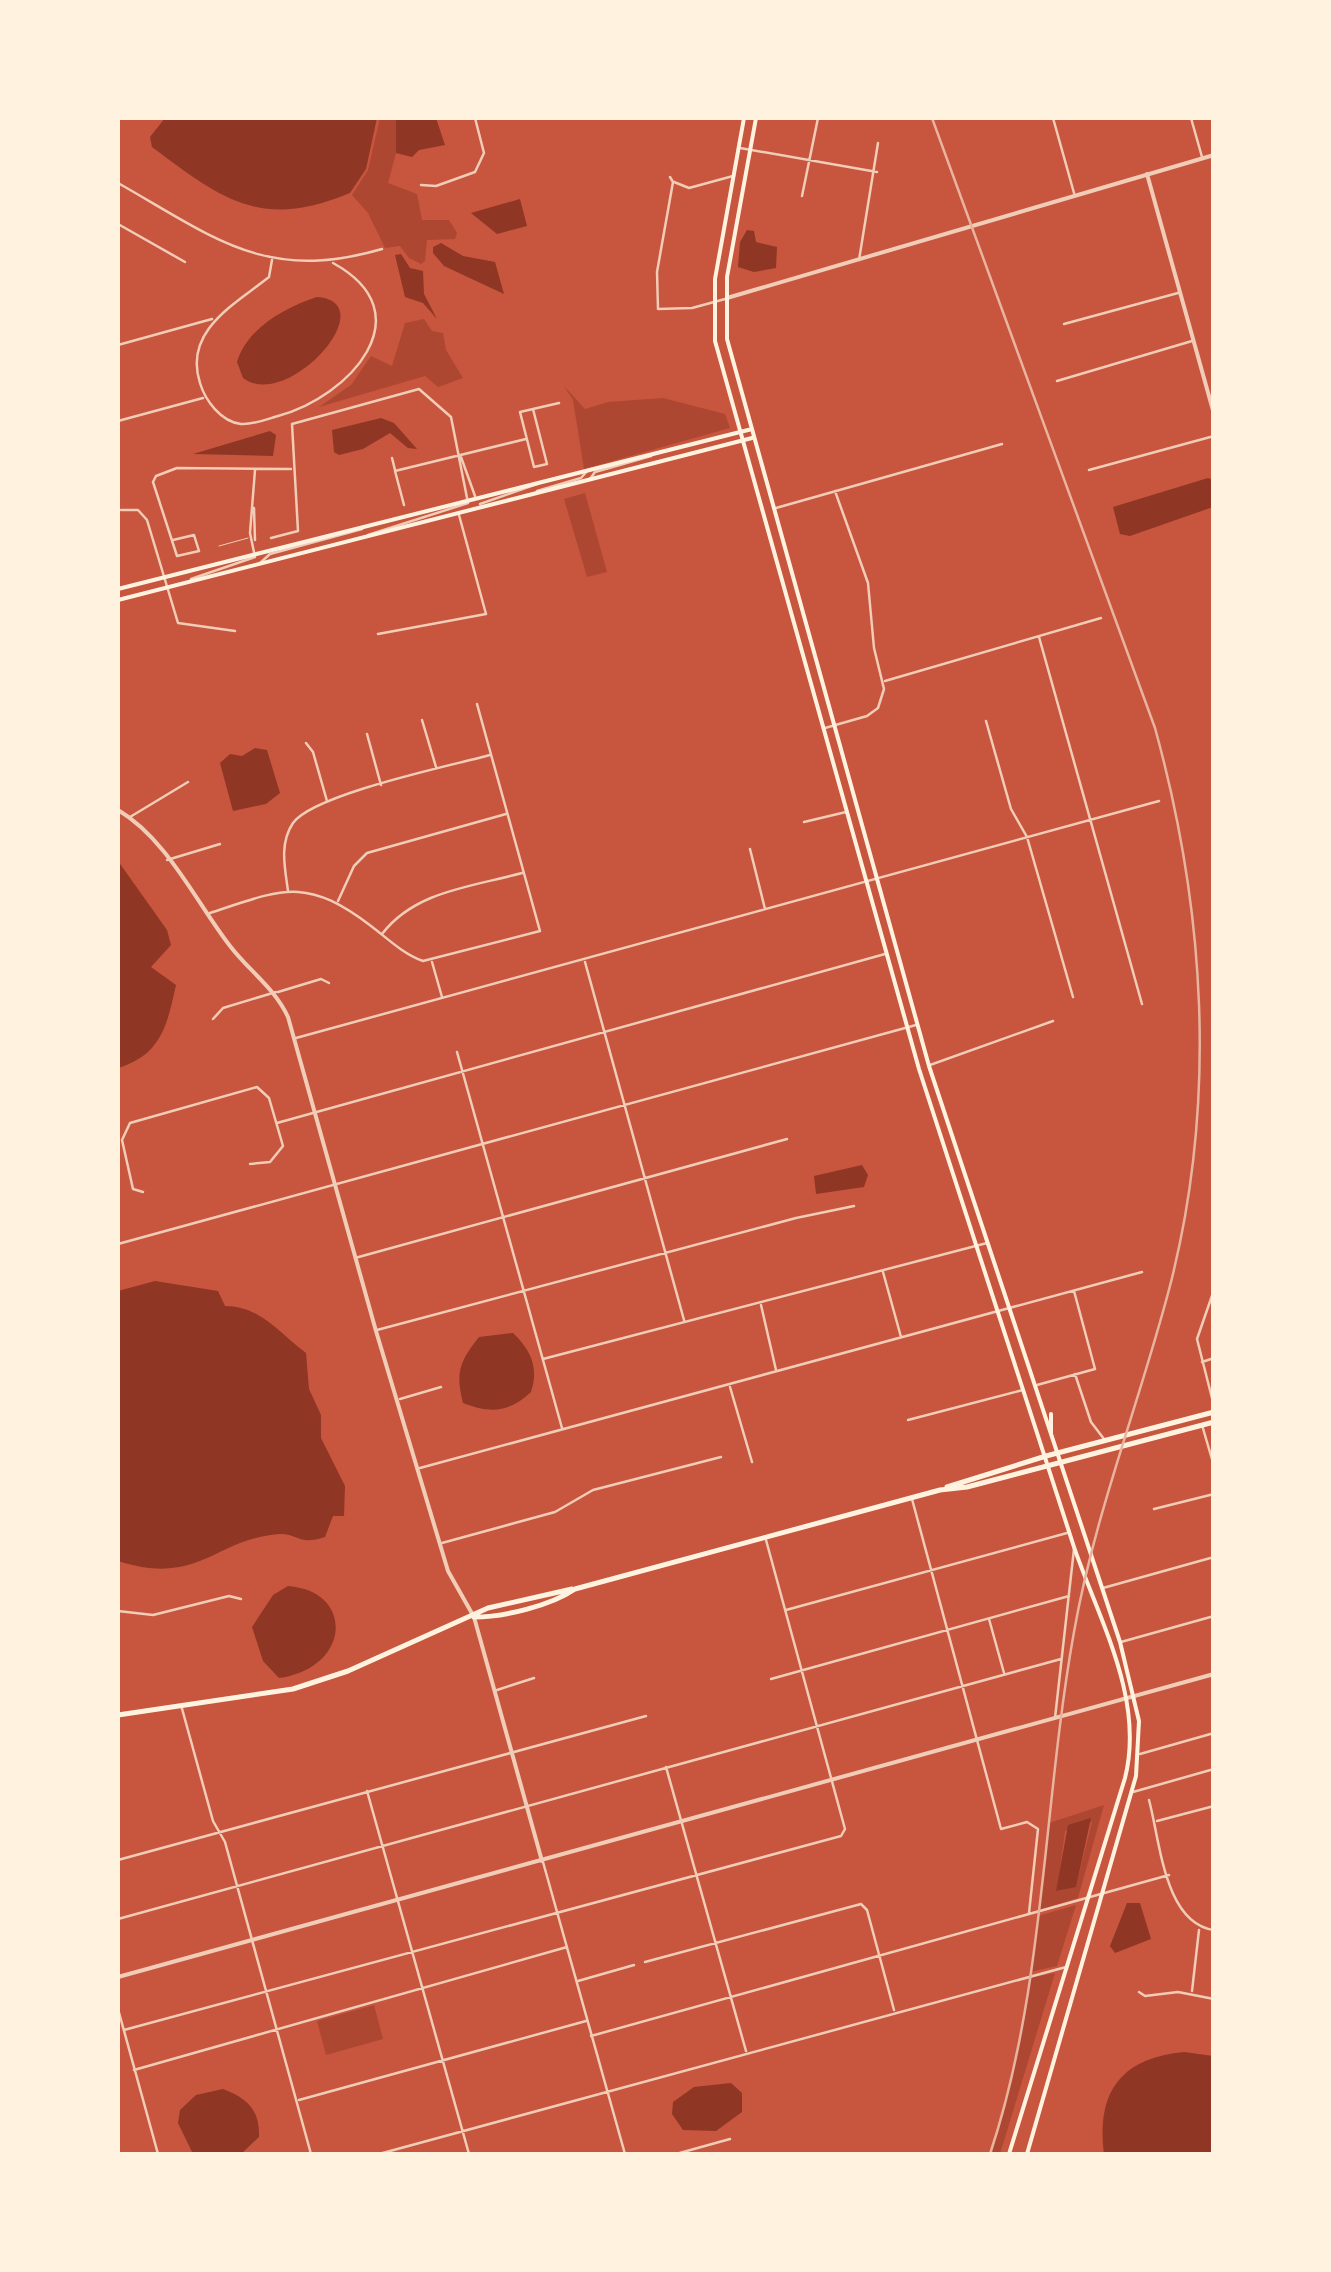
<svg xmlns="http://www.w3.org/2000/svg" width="1331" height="2272" font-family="'PT Sans',sans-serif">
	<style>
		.green { fill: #ae4732; fill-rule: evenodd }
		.water { fill: #8f3625 }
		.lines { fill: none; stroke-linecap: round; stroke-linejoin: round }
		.service { stroke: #f1ccb7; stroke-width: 1 }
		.minor { stroke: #f1ccb7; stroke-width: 2.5 }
		.tertiary { stroke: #f1ccb7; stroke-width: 4 }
		.secondary { stroke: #fff3e0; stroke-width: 4 }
		.primary { stroke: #fff3e0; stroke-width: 5 }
		.rail { stroke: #e9b49f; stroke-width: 2.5 }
	</style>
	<rect width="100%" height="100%" fill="#c8553d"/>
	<path class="green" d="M380,118H396V153L388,183L417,194L422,220H449L457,233L455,239L427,240L425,261L421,264L409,258L400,246L385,248L368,213L352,195L368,170Z
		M424,319L432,331L443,333L446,350L463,378L438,387L425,376L319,407L351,385L371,356L392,366L405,323Z
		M564,386L585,409L608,402L663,398L725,414L730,428L584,469L573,400Z
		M585,493L607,572L587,577L564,499Z
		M1104,1805L1078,1898L1039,1910L1049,1823ZM1092,1822L1076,1886L1057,1891L1065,1831Z
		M1076,1905L1057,1966L1030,1972L1038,1916Z
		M1055,1973L1000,2154H992L1021,2035L1029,1978Z
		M374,2005L383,2039L326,2055L317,2021Z"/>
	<path class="water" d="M165,118H377L366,169L350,193C261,230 223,200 152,147L150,137Z
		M396,118H436L445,145L419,150L412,157L396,153Z
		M520,199L527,226L497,234L471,213Z
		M747,230L754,231L756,242L777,247L776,268L754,272L738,267L740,242Z
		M441,243L463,256L495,262L504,294L444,266L433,253V247Z
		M401,254L410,268L423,271L424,294L437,319L423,303L405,297L395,255Z
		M317,297C385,302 288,412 243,378L237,362C247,328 286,307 317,297Z
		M381,418L394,423L417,449L408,448L390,433L363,449L339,455L334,452L332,430Z
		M270,431L276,435L273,456L193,454Z
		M1208,478L1213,480V507L1130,536L1120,534L1113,507Z
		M255,748L267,750L280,793L266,804L233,811L220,763L230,754L242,756Z
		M118,861L167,930L171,945L151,967L176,985C167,1026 161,1055 118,1068Z
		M862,1165L868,1175L864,1187L816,1194L814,1176Z
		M155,1281L218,1291L225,1306C261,1306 280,1334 306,1353L309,1389L321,1415V1438L345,1486L344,1516H333L325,1537C298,1546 298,1533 279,1534C214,1539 200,1587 118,1561V1291Z
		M513,1333C531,1350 539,1368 531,1392C510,1412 491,1414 463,1403C455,1372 460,1361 479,1337Z
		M288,1586C355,1591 351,1668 279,1678L263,1661L252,1627L273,1595Z
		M1091,1818L1076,1887L1056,1891L1068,1825Z
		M1127,1903H1140L1151,1939L1115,1953L1110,1946Z
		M1184,2052L1213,2056V2154H1104C1096,2092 1121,2058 1184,2052Z
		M731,2083L742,2093V2112L716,2131L683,2130L672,2114L673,2102L694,2087Z
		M223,2089C247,2098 260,2110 259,2137L241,2154H193L178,2123L180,2110L196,2095Z"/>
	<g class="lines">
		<path class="service" d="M219,546L248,538"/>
		<path class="minor" d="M1053,118L1074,193
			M1191,118L1202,157
			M740,148L877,172
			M670,177L673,182L657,272L658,309L692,308L725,299
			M674,182L689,188L733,176
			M118,183C215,238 266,283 382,249
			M421,185L436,186L475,172L484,153L475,118
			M802,196L818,118
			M118,224L185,262
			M272,260L269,277C235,304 183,331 200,383C205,400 221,422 241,424C253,425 267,419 278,416C349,397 426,314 333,263
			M859,260L878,143
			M1064,324L1178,293
			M118,345L212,319
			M1057,381L1192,341
			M533,409L547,464L534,467L520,412L559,403
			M118,421L203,398
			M461,457L475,496
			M392,458L395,470
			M1089,470L1214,436
			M590,479L595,472L651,456
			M537,491L581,478L588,470
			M480,504L537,484
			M404,505L395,471L526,439
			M254,508L255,540
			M776,508L1002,444
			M121,510H138L147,520L178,623L235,631
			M271,538L298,531L292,424L419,389L451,417L468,503L368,535
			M173,540L194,535L199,551L177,556L153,482L156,476L177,468L291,469
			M259,564L270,554L362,529
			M191,579L255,557L250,533L255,470
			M378,634L486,614L459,515
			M1039,637L1142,1004
			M885,681L1101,618
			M422,720L436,767
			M986,721L1011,809L1027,837L1073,997
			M825,728L867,716L878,708L884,689L874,648L868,583L835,491
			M367,734L381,785
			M306,743L313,752L327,801
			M130,817L188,782
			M804,822L846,812
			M750,849L765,909
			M167,860L220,844
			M288,891C285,868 279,844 293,823C314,794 450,766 490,755
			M338,901L354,866L367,853L506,814
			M210,913C283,889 305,876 371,926C387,938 403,954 423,961L540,931L477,704
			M382,934C415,891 471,887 522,873
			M432,962L442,997
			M585,962L684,1320
			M278,992L321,979L329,983
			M213,1019L223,1008L276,992
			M296,1038L1159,801
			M457,1052L562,1428
			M930,1065L1053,1021
			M277,1123L885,954
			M143,1192L133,1189L122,1140L130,1123L257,1087L269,1098L283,1146L270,1162L250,1164
			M118,1244L916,1025
			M355,1258L787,1139
			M883,1272L901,1337
			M1214,1290L1197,1339L1214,1406
			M761,1305L776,1370
			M377,1330L796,1218L854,1206
			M543,1359L987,1243
			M1202,1362L1214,1358
			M1075,1374L1091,1422L1104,1439
			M1037,1385L1095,1369L1074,1291
			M730,1387L752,1462
			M400,1399L441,1387
			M908,1420L1023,1390
			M1202,1425L1214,1466
			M420,1468L1142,1272
			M912,1499L1001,1829L1027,1822L1038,1829L1029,1913
			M1154,1509L1214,1494
			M442,1543L555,1512L593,1490L721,1457
			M1103,1588L1214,1557
			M786,1610L1067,1533
			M118,1611L153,1615L229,1596L241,1599
			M989,1619L1004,1673
			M1121,1642L1214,1616
			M771,1679L1069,1596
			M497,1690L534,1678
			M181,1705L213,1821L225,1842L311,2154
			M1055,1718L1074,1549
			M1140,1754L1214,1733
			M666,1767L746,2051
			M367,1791L469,2154
			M1133,1792L1214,1769
			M1149,1800C1160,1840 1164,1923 1214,1930
			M1157,1821L1214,1806
			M118,1860L646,1716
			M543,1862L625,2154
			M118,1919L1061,1659
			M645,1962L861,1904L867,1910L894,2010
			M578,1981L634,1965
			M1192,1991L1199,1930
			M1139,1992L1145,1996L1178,1992L1214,1999
			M118,2009L158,2154
			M124,2030L841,1836L845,1829L766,1540
			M591,2036L1169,1875
			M134,2070L567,1947
			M299,2100L586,2021
			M379,2154L1066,1967
			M676,2154L730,2139"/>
		<path class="tertiary" d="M1147,174L1214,414
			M727,298L1214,155
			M118,810C167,839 196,902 230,946C250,972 274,987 288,1017L376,1331L448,1571L474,1617L542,1861
			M118,1977L1214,1674"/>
		<path class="secondary" d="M744,118L715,279V341L919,1069L1074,1547C1099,1620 1145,1699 1125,1778L1009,2154
			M756,118L727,277V339L929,1066L1120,1642L1139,1721L1136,1776L1027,2154
			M118,589L752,429
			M118,600L752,438
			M1051,1414V1433"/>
		<path class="primary" d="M947,1487L1046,1456L1214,1412
			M474,1617C504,1617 550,1606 575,1589L940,1490L967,1487L1214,1422
			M118,1715L293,1689L348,1671L488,1608L572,1589"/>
		<path class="rail" d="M932,118L1155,728C1205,909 1217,1099 1171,1282C1141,1399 1095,1512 1074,1632C1043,1803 1045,1990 990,2154"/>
	</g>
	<rect width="1331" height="2272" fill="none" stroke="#fff3e0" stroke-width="240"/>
</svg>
